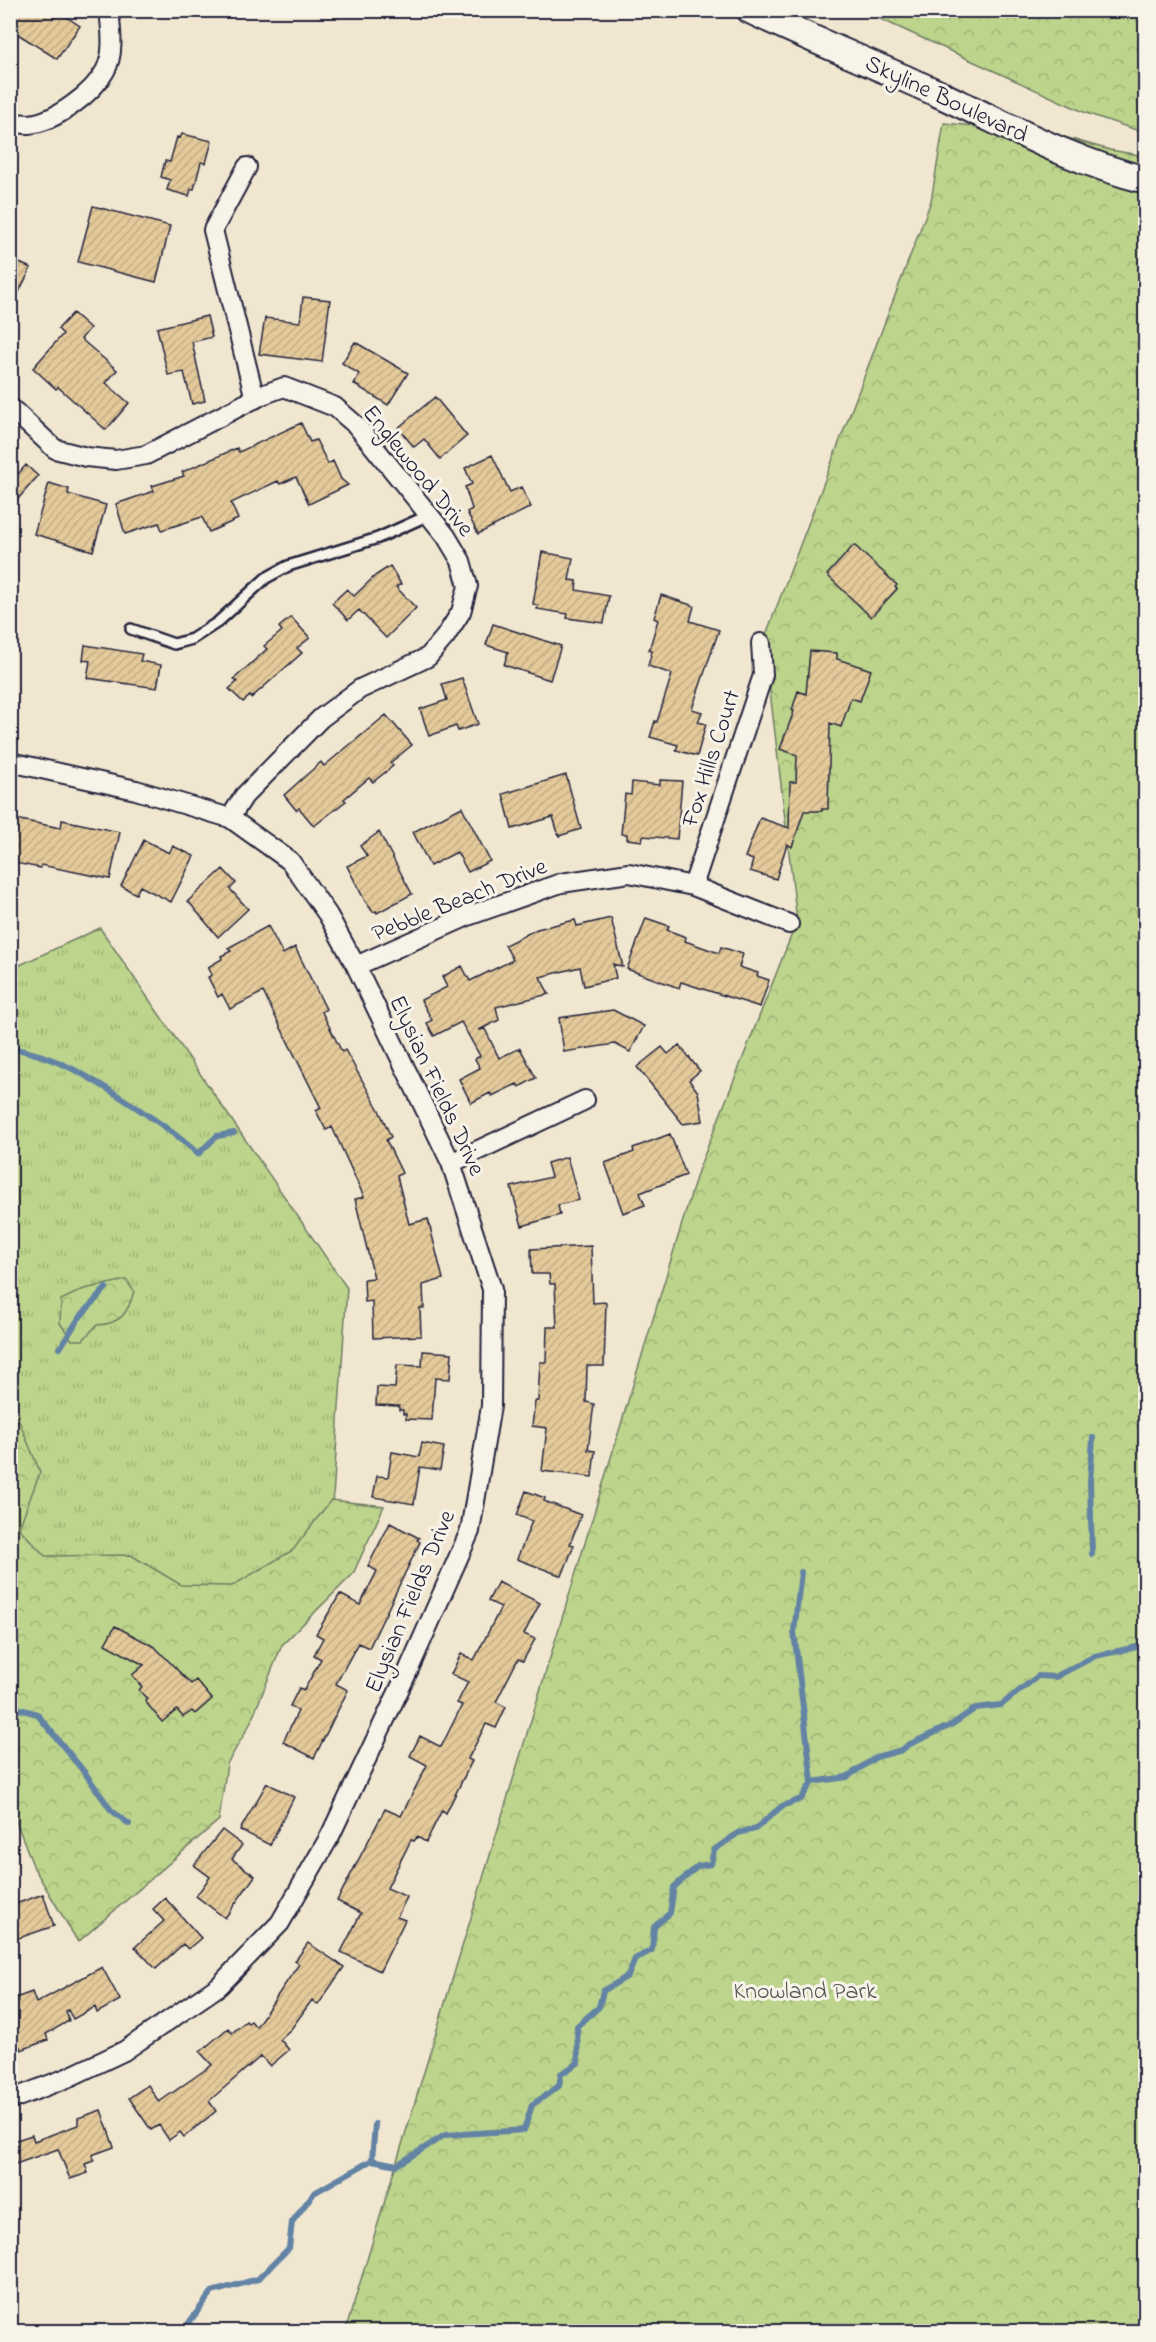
<svg xmlns="http://www.w3.org/2000/svg" width="1156" height="2342" font-family="'Indie Flower',sans-serif">
	<style>
		.grass { fill: url(#grass-tufts); stroke: #6f7b63; stroke-width: 1.5 }
		.forest { fill: url(#forest-crowns); stroke: #6f7b63; stroke-width: 1.5 }
		.lines { fill: none; stroke-linecap: round; stroke-linejoin: round }
		.stream { stroke: #6383a5; stroke-width: 6 }
		.building { fill: url(#building-hatch); stroke: #22223b; stroke-width: 1.5 }
		.lane-casing { stroke: #22223b; stroke-width: 14 }
		.street-casing { stroke: #22223b; stroke-width: 22 }
		.secondary-casing { stroke: #22223b; stroke-width: 30 }
		.lane { stroke: #f7f3e8; stroke-width: 9 }
		.street { stroke: #f7f3e8; stroke-width: 18 }
		.secondary { stroke: #f7f3e8; stroke-width: 26 }
		.labels { text-anchor: middle; stroke-width: 6; stroke-linejoin: round; paint-order: stroke }
		.street-label { font-size: 24px; fill: #22223b; stroke: #f7f3e8 }
		.park-label { font-size: 24px; fill: #505753; stroke: #f7f3e8 }
	</style>
	<defs>
		<pattern id="grass-tufts" width="24" height="20" patternUnits="userSpaceOnUse" patternTransform="scale(1.5)"><rect width="24" height="20" fill="#bcd48b"/><path d="M3 7l-1-3M5 7V3M7 7l1-3M15 17l-1-3M17 17v-4M19 17l1-3" fill="none" stroke="#a1b679"/></pattern>
		<pattern id="forest-crowns" width="20" height="18" patternUnits="userSpaceOnUse" patternTransform="scale(1.5)"><rect width="20" height="18" fill="#bcd48b"/><path d="M2 6a3 3 0 1 1 6 0M12 15a3 3 0 1 1 6 0" fill="none" stroke="#a1b679"/></pattern>
		<pattern id="building-hatch" width="6" height="6" patternUnits="userSpaceOnUse" patternTransform="scale(1.5)"><rect width="6" height="6" fill="#e4ca9a"/><path d="M-1 1l2-2M0 6l6-6M5 7l2-2" fill="none" stroke="#c3ad86"/></pattern>
	</defs>
	<rect width="100%" height="100%" fill="#f1e7d1"/>
	<filter id="ink" filterUnits="userSpaceOnUse"><feTurbulence type="fractalNoise" baseFrequency=".0167" numOctaves="2"/><feDisplacementMap in="SourceGraphic" scale="12" xChannelSelector="R" yChannelSelector="G"/><feConvolveMatrix kernelMatrix="1 2 1 2 8 2 1 2 1" color-interpolation-filters="sRGB"/></filter>
	<g filter="url(#ink)">
		<path class="grass" d="M100,928L347,1288L330,1542L245,1614L11,1588V969Z"/>
		<path class="forest" d="M863,11H1145V133L1086,113Z
			M944,123L1054,134L1110,150L1145,156V2331L345,2332L698,1171L797,921L764,640L931,201Z
			M126,1280L134,1291C128,1313 121,1324 97,1325L83,1340H72L60,1323L61,1300L84,1289Z
			M17,1416L40,1472L19,1528L45,1556L131,1555L181,1585L232,1586L293,1550L331,1500L384,1506L353,1574L282,1645L250,1724L227,1764L219,1820L78,1942L34,1868L11,1808L10,1417Z"/>
		<g class="lines">
			<path class="stream" d="M10,1048C56,1055 94,1080 131,1104C155,1120 178,1135 198,1154L217,1136L234,1133
				M60,1348L79,1318L106,1288
				M1092,1554L1090,1481L1093,1438
				M801,1572L794,1632L812,1782
				M10,1706L37,1714L85,1773L111,1810L129,1824
				M812,1782L847,1777L876,1757L902,1750L908,1745L951,1725L976,1708L1001,1705L1038,1676L1055,1677L1095,1656L1146,1645
				M372,2160L375,2124
				M182,2332L212,2292L258,2279L289,2248L292,2222L314,2193L372,2160L397,2165L445,2135L524,2130L532,2105L559,2086L561,2074L578,2063L577,2026L599,2007L603,1991L628,1976L635,1959L652,1950L654,1927L670,1913L674,1887L698,1866L711,1864L714,1850L738,1833L755,1829L782,1806L801,1799L812,1782"/>
		</g>
		<path class="building" d="M10,10H46L56,17L59,12L80,26L57,59L10,29Z
			M182,134L212,141L206,163L201,162L194,189H191L189,196L167,190L170,180L161,177L165,161L170,162L177,137L180,138Z
			M93,206L170,226L156,282L78,262Z
			M10,259L31,268L10,310Z
			M303,297L330,300L322,362L259,354L265,318L300,322Z
			M73,313L90,328L81,339L117,370L106,383L129,403L106,430L58,387L56,389L33,368L63,334L58,329Z
			M207,316L212,337L192,342L205,401L192,404L184,372L168,375L157,328Z
			M355,342L408,373L388,405L354,384L359,374L342,363Z
			M435,397L467,436L440,459L424,439L414,447L398,428Z
			M301,423L310,442L316,440L328,464L333,461L341,479L348,485L309,504L296,477L280,484L278,481L231,503L238,519L209,532L202,517L162,530L159,523L125,534L116,504L154,491L152,486L184,476L182,472L237,448L239,452Z
			M492,455L510,492L521,487L531,507L478,534L467,512L472,509L465,487L472,484L465,468Z
			M26,465L38,476L10,508V483Z
			M49,483L69,489L68,494L106,505L93,551L34,534Z
			M854,545L897,585L895,587L897,589L871,617L827,575Z
			M542,552L573,558L569,580L577,581L576,590L609,596L604,623L567,618L568,614L537,609L538,605L533,604Z
			M390,566L401,584L396,587L416,608L386,638L359,610L348,620L332,603L347,589L354,596L376,575Z
			M661,595L694,606L690,621L719,630L692,709L702,712L698,722L706,724L697,756L676,750L678,745L650,737L655,721L657,722L672,674L648,666L652,651L649,650L658,620L654,618Z
			M291,617L310,638L297,648L302,653L251,698L250,696L243,702L229,689L237,682L234,679L267,649L264,646L282,631L279,627Z
			M493,624L561,646L550,680L504,665L508,652L486,645Z
			M85,645L142,654L140,661L161,665L157,688L87,678L90,661L83,660Z
			M810,651L837,653V659L871,670L860,701L851,698L841,727L830,723L828,809H822V811H804L792,847L787,844L776,879L750,871L753,860L745,857L760,818L789,828L790,782H796L797,755L780,749L794,711L792,710L798,691L806,694Z
			M462,678L478,724L458,731L456,726L429,736L420,709L447,700L442,684Z
			M386,715L412,745L390,763L393,766L373,782L369,778L344,799L346,801L314,826L299,808L296,810L284,795L321,762L324,766Z
			M566,775L581,829L559,836L553,817L512,829L503,794Z
			M660,780L682,781L677,839L643,836L642,841L627,839V834H621L625,794L631,795L632,782L660,785Z
			M462,807L490,861L468,872L457,852L430,866L413,832Z
			M10,818L61,828L62,820L120,832L110,879L41,865L40,868L10,862Z
			M379,832L412,894L377,913L376,911L373,912L365,901L347,866L367,856L360,846Z
			M144,840L169,853L173,846L194,856L171,902L140,886L136,894L121,886Z
			M223,869L236,883L230,889L248,909L218,937L188,901Z
			M611,918L623,967L613,964L616,978L584,986L580,967L540,977L549,994L496,1007L499,1020L479,1030L485,1029L499,1058L520,1048L536,1078L519,1087L517,1084L492,1096L490,1093L471,1103L459,1079L480,1068L475,1059L480,1056L461,1022L434,1036L427,1023L432,1020L421,1000L447,987L442,977L462,966L470,981L513,960L505,945L537,929L575,920L577,926Z
			M646,918L669,926L667,930L686,937L685,941L719,953L721,947L743,954L739,967L758,973L757,976L769,980L760,1007L681,982L679,988L627,969Z
			M268,926L283,954L295,947L326,1009L322,1012L342,1052L345,1050L379,1110L391,1137L386,1140L402,1173L397,1176L409,1224L428,1219L443,1279L423,1285L424,1308H420L421,1336L373,1338L372,1301L365,1302L364,1279L374,1278L355,1199L364,1197L332,1127L326,1130L316,1111L321,1108L263,992L230,1009L222,994L218,997L208,977L212,975L208,967L222,959L221,956L231,951L228,948Z
			M613,1010L644,1026L630,1052L615,1044L564,1052L559,1018Z
			M679,1045L700,1071L689,1080L698,1092L703,1121L683,1124L637,1067L662,1047L668,1054Z
			M670,1134L686,1175L640,1193L645,1205L623,1213L605,1163L634,1152L633,1148Z
			M567,1157L579,1200L558,1205L560,1215L522,1226L511,1187L551,1177L547,1163Z
			M591,1246L593,1303L606,1302L604,1366H587L586,1402L594,1404L588,1450L595,1451L592,1477L542,1471L547,1428L532,1426L535,1401H538L540,1362H546L547,1327H557L555,1284H550L549,1274H532L531,1249Z
			M423,1351L452,1353L450,1379L435,1378L432,1420L406,1419V1414H403V1410H399V1406L376,1405L377,1387L395,1388L397,1365L422,1366Z
			M422,1443L444,1447L440,1470L420,1467L414,1504L373,1497L377,1476L388,1477L392,1452L419,1457Z
			M526,1491L545,1498L544,1501L581,1515L570,1544L574,1545L562,1576L517,1559L532,1521L517,1515Z
			M390,1523L419,1538L417,1540L420,1542L369,1648L358,1643L336,1684L348,1690L314,1758L283,1742L298,1711L290,1706L299,1688L304,1690L321,1659L314,1655L323,1638L316,1634L340,1594L360,1605L377,1571L368,1566Z
			M498,1582L540,1603L524,1634L535,1639L523,1661L518,1659L496,1702L506,1707L496,1728L486,1724L468,1759L472,1761L446,1813L442,1810L426,1842L417,1837L414,1841L411,1840L387,1888L407,1897L397,1917L405,1920L380,1971L341,1952L361,1913L337,1901L385,1809L401,1816L427,1765L410,1756L420,1736L441,1747L462,1705L457,1703L468,1682L451,1674L461,1654L474,1660L501,1607L488,1601Z
			M115,1626L155,1647L191,1684L196,1680L212,1699L195,1714L192,1711L183,1717L177,1710L162,1722L145,1701L147,1699L139,1690L142,1687L132,1675L144,1665L105,1644Z
			M267,1783L294,1797L270,1845L240,1830Z
			M222,1830L242,1845L232,1859L255,1876L225,1918L196,1896L210,1877L194,1865Z
			M43,1894L54,1926L10,1941V1906Z
			M165,1898L201,1938L188,1949L183,1944L156,1969L135,1947L164,1921L153,1909Z
			M308,1943L344,1967L318,2005L312,2000L291,2029L280,2039L289,2050L270,2066L261,2056L209,2101L216,2111L184,2137L180,2132L169,2140L159,2125L151,2130L129,2098L148,2085L159,2102L212,2065L200,2052L228,2028L232,2033L246,2021L248,2023L251,2021L256,2027L299,1964L295,1961Z
			M102,1967L120,2000L97,2013L95,2007L73,2019L68,2010L66,2011L69,2021L46,2034L48,2040L21,2050L20,2047L10,2050V2000L32,1992L36,2003Z
			M101,2110L114,2147L92,2155L94,2161L85,2164L88,2173L70,2179L58,2149L10,2166V2142L32,2135L34,2141L78,2125V2118Z"/>
		<g class="lines">
			<g class="lane-casing">
				<path id="lane" d="M131,629L174,644L192,639L218,622L266,578L288,566L378,538L429,515"/>
			</g>
			<g class="street-casing">
				<path id="street" d="M10,123C17,123 23,124 29,124C55,122 93,93 105,71C115,54 111,29 109,10
					M247,167L213,230L255,399
					M10,407L55,449L86,457L116,460L146,455L262,395L284,387L335,407L357,426L446,536L461,561L468,586L461,612L445,637L428,657L360,689L321,718L244,796L230,818
					M10,762L136,790L230,818L290,861L328,915L356,966L451,1163L492,1289L491,1406L470,1531L409,1669L330,1836L280,1923L219,1986L124,2051L67,2078L10,2100
					M693,886L763,675L761,643
					M356,966L468,916L561,883L629,873L693,886L789,924
					M451,1163L585,1100"/>
			</g>
			<g class="secondary-casing">
				<path id="secondary" d="M750,10C812,40 876,65 939,94C1006,125 1073,162 1146,180"/>
			</g>
			<use href="#lane" class="lane"/>
			<use href="#street" class="street"/>
			<use href="#secondary" class="secondary"/>
		</g>
	</g>
	<g class="labels">
		<g class="street-label">
			<text transform="translate(947 98) rotate(25)" y="8">Skyline Boulevard</text>
			<text transform="translate(419 470) rotate(51)" y="8">Englewood Drive</text>
			<text transform="translate(710 758) rotate(-72)" y="8">Fox Hills Court</text>
			<text transform="translate(459 899) rotate(-22)" y="8">Pebble Beach Drive</text>
			<text transform="translate(438 1085) rotate(65)" y="8">Elysian Fields Drive</text>
			<text transform="translate(409 1601) rotate(-67)" y="8">Elysian Fields Drive</text>
		</g>
		<g class="park-label">
			<text x="805" y="1998">Knowland Park</text>
		</g>
	</g>
	<rect width="1156" height="2342" fill="none" stroke="#f7f3e8" stroke-width="36"/>
	<rect x="18" y="18" width="1120" height="2306" fill="none" stroke="#22223b" stroke-width="2" filter="url(#ink)"/>
</svg>
